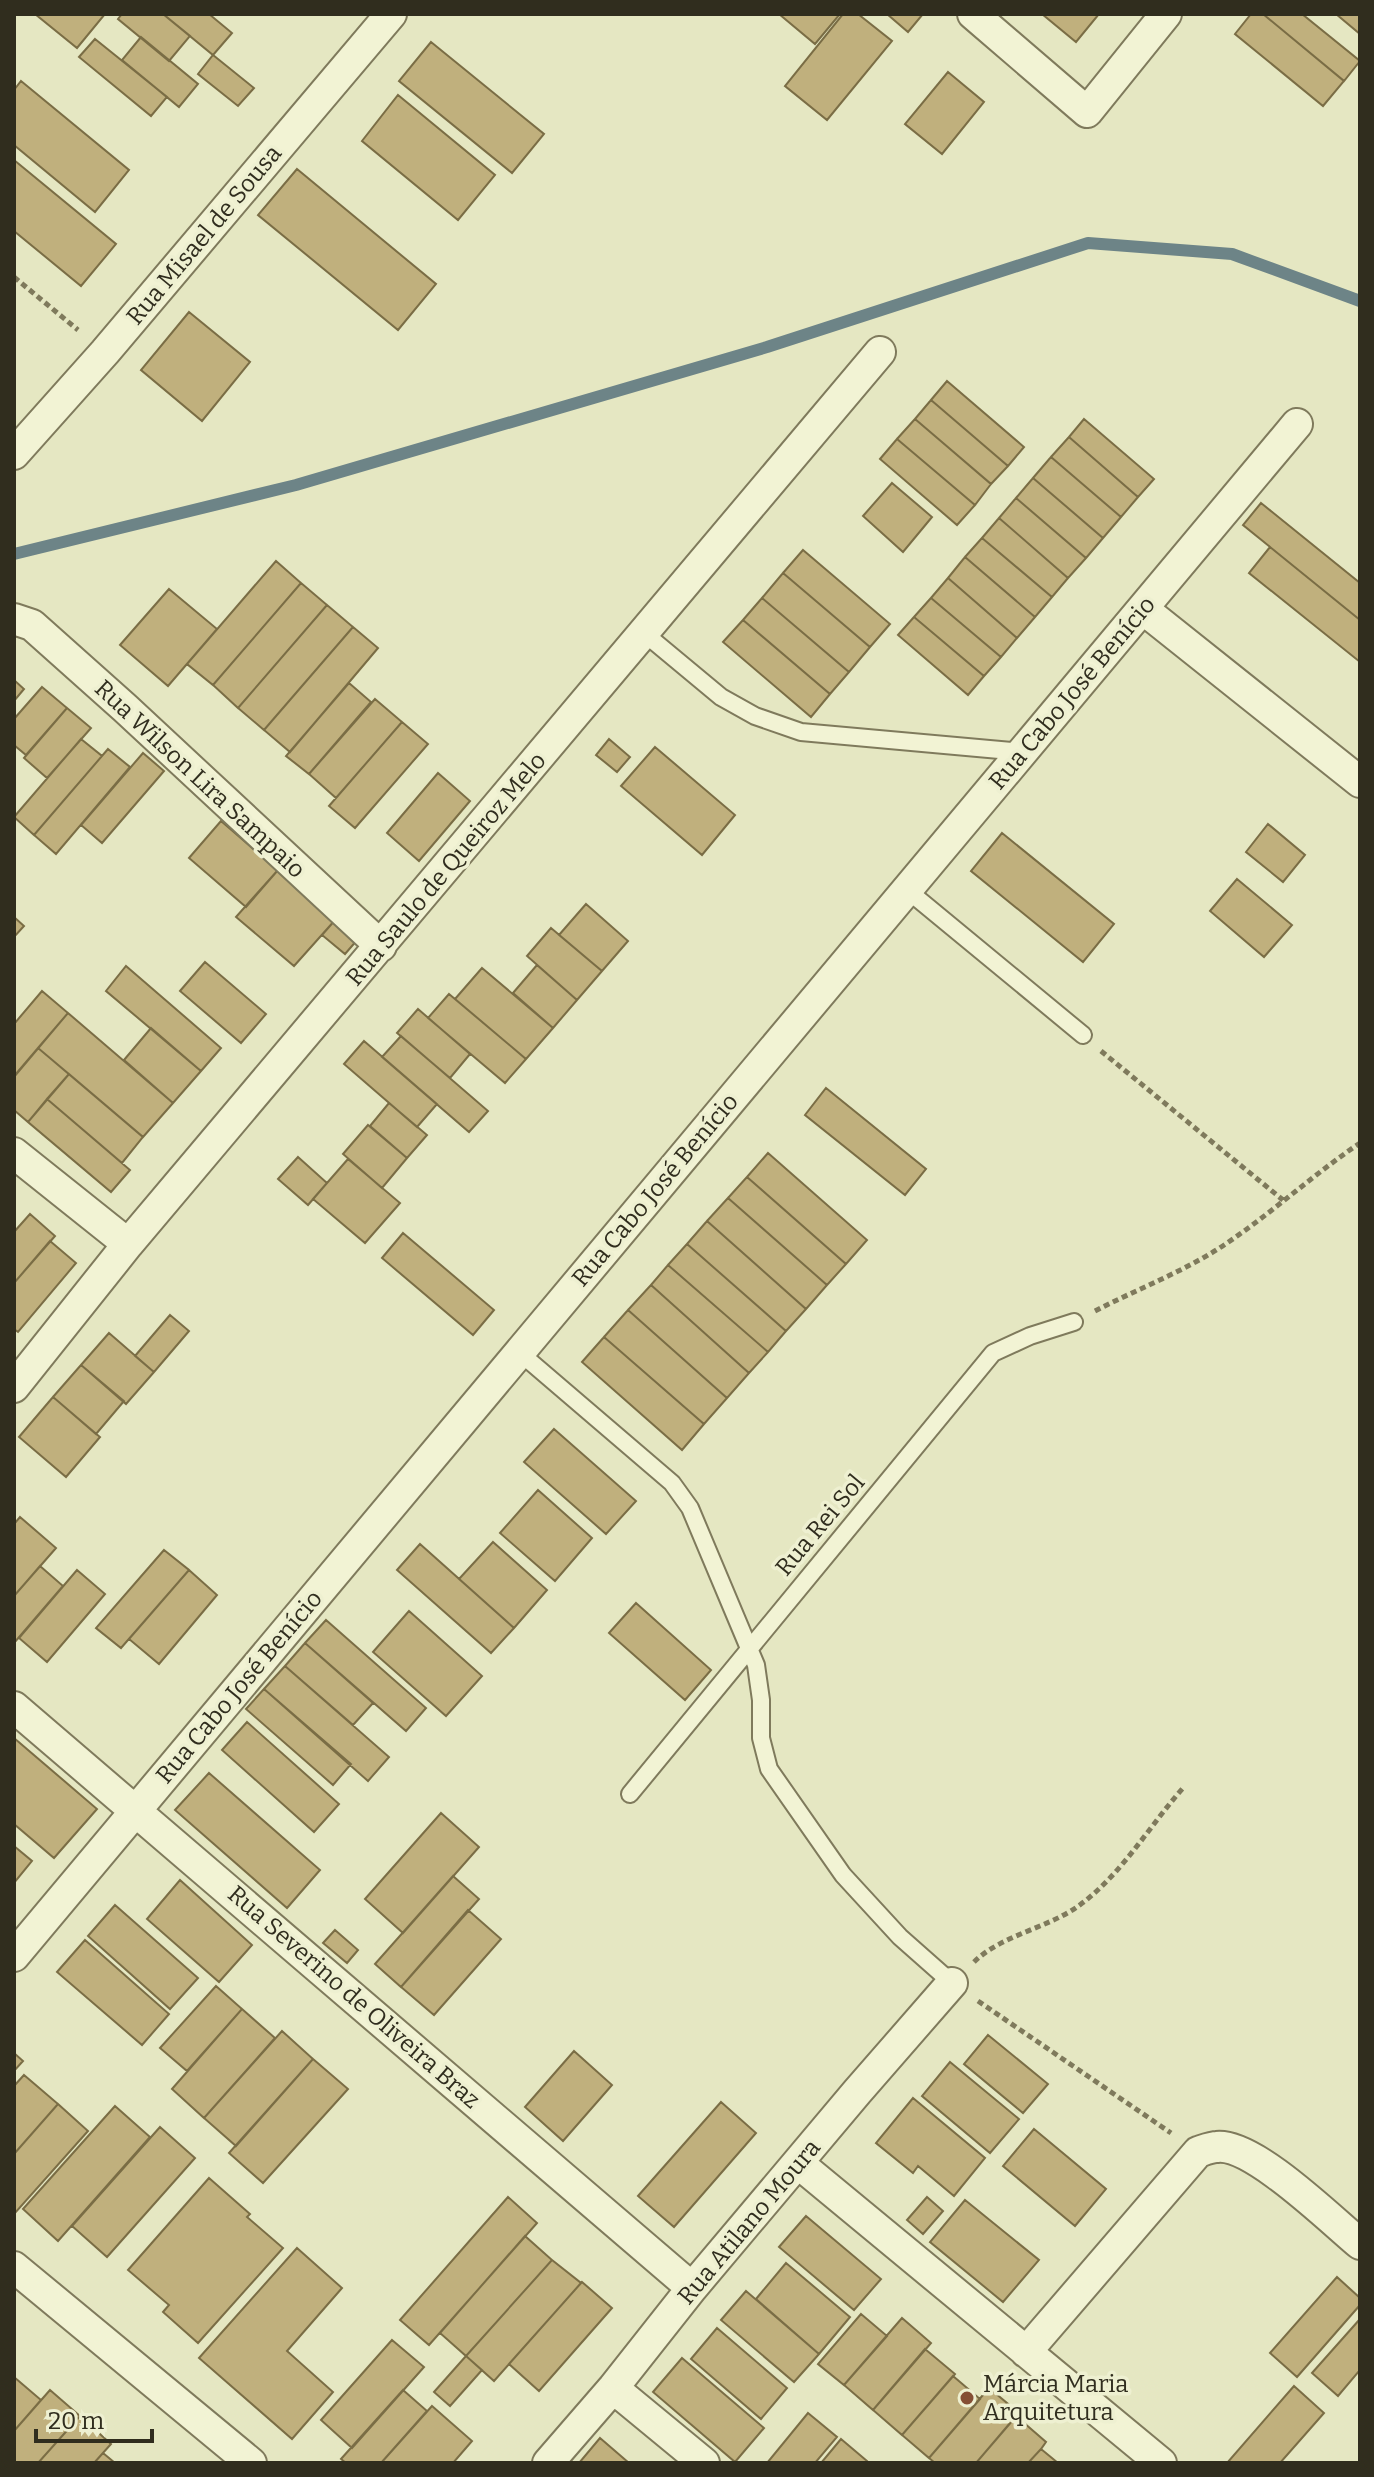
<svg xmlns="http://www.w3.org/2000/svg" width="1374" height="2477" font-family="Bitter,serif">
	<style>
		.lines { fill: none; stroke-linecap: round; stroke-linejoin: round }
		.stream { stroke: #6d8487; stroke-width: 12 }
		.building { fill: #c0b07d; stroke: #7a6d45; stroke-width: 2 }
		.lane-casing { stroke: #7f7a5c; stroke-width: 20 }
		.street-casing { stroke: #7f7a5c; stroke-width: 34 }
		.path { stroke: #7f7a5c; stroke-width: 5; stroke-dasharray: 6 4; stroke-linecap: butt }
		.lane { stroke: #f2f3d4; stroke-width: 16 }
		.street { stroke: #f2f3d4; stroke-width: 30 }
		.poi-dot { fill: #854f34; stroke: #eef0d1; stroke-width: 3 }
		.labels { text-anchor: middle; stroke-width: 7; stroke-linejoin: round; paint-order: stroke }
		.street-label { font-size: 24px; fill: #302d1e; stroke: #eef0d1 }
		.poi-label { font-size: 24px; fill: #302d1e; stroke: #eef0d1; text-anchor: start }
	</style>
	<rect width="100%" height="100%" fill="#e5e7c2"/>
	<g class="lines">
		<path class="stream" d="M14,554L296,485L767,347L1088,243L1232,254L1360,301"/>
	</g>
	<path class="building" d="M35,14H105L77,48Z
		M122,14H163L190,36L169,61L118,19Z
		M163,14H209L232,33L213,55Z
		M779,14H840L815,44Z
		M843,14H858L892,41L827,120L785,86Z
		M887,14H923L908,32Z
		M1042,14H1099L1076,42Z
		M1251,14H1263L1344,81L1323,106L1235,34Z
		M1263,14H1302L1360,61L1344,81Z
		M1336,14H1360V34Z
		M141,37L198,84L179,107L122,60Z
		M95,39L167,97L151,116L79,57Z
		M431,42L544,134L512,173L399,81Z
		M213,55L254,88L238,106L198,74Z
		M948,72L984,102L942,154L905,124Z
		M21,81L129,170L95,212L14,145V90Z
		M398,95L495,175L458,220L362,141Z
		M14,160L116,244L81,286L14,231Z
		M297,169L436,284L398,330L258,215Z
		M189,312L250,362L202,421L141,370Z
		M947,381L1024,447L1008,466L931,400Z
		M931,400L1008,466L991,484L915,419Z
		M915,419L991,484L975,505L897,439Z
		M1084,419L1154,479L1138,497L1069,437Z
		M1069,437L1138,497L1121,517L1051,457Z
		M897,439L975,505L957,525L880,459Z
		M1051,457L1121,517L1103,538L1033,478Z
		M1033,478L1103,538L1086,558L1016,498Z
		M892,483L932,517L903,552L863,516Z
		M1016,498L1086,558L1068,578L999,518Z
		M1261,503L1360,583V620L1243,525Z
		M999,518L1068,578L1052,597L982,538Z
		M982,538L1052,597L1035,617L965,557Z
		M1270,547L1360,620V662L1249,573Z
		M803,550L890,624L870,647L783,573Z
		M965,557L1035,617L1017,638L948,578Z
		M276,561L301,583L213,685L187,664Z
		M783,573L870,647L849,672L762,598Z
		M948,578L1017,638L1001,657L931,598Z
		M301,583L327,605L238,708L213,685Z
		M169,589L217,629L168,686L120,645Z
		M762,598L849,672L830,694L743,620Z
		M931,598L1001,657L984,676L914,617Z
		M327,605L353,627L264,730L238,708Z
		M914,617L984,676L968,695L898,635Z
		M743,620L830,694L811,717L723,642Z
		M353,627L378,648L290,752L264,730Z
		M14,680L24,689L14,701Z
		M349,683L371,702L309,774L286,756Z
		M42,687L67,708L26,755L14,745V719Z
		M375,699L402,722L336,798L309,774Z
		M67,708L91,728L47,778L24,758Z
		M402,722L428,744L355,828L329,806Z
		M81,739L102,756L34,835L14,817Z
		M609,739L630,757L617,772L596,755Z
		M655,747L735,815L702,855L621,786Z
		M108,749L130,767L56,854L34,835Z
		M143,753L164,771L102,843L81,825Z
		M438,773L470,801L419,861L387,833Z
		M221,821L278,870L246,907L189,858Z
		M1268,824L1305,855L1283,882L1246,852Z
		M1002,833L1114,924L1083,962L971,871Z
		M278,870L336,919L294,966L236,917Z
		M1237,879L1292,925L1264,957L1210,911Z
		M586,904L628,941L602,971L559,935Z
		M14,917L24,926L14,937Z
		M336,919L358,939L345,954L322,935Z
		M551,928L602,971L577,1000L527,956Z
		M205,962L266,1014L241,1043L180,991Z
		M537,965L577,1000L553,1028L513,993Z
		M126,966L221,1048L201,1071L106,991Z
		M482,968L553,1028L526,1059L455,999Z
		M42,991L68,1013L14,1077V1024Z
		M449,994L526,1059L505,1083L428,1018Z
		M418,1009L470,1054L450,1078L397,1033Z
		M68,1013L173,1103L143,1137L38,1048Z
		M151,1028L201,1071L173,1103L124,1060Z
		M401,1036L488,1111L469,1132L382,1057Z
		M364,1041L437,1104L417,1127L344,1064Z
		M38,1048L69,1074L28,1122L14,1110V1076Z
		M69,1074L143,1137L122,1163L47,1099Z
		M826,1088L926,1169L905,1195L805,1115Z
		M47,1099L130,1170L111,1192L28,1122Z
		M389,1103L427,1135L407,1158L370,1126Z
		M368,1125L407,1158L382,1188L343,1154Z
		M768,1153L867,1240L846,1264L747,1177Z
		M298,1157L327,1183L308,1205L278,1179Z
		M348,1159L400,1203L365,1243L313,1199Z
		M747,1177L846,1264L827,1285L728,1198Z
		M728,1198L827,1285L806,1309L707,1221Z
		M30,1214L55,1236L14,1283V1232Z
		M707,1221L806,1309L786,1331L687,1244Z
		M403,1233L494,1310L473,1335L382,1258Z
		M50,1241L76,1263L18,1332L14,1329V1283Z
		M687,1244L786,1331L768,1352L668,1265Z
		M668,1265L768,1352L749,1373L651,1285Z
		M651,1285L749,1373L727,1398L628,1310Z
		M628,1310L727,1398L704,1424L604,1337Z
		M170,1315L189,1331L154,1372L135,1356Z
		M109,1333L154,1372L126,1404L81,1365Z
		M604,1337L704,1424L682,1450L582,1362Z
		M81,1365L124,1401L96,1434L53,1397Z
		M53,1397L100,1437L66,1477L19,1437Z
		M554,1429L636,1501L606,1534L524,1462Z
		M538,1490L592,1538L555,1581L500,1533Z
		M20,1517L56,1548L14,1596V1524Z
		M493,1542L547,1590L514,1628L459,1579Z
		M420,1544L514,1628L491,1653L397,1570Z
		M164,1550L189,1570L121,1648L96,1628Z
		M40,1566L63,1586L14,1643V1596Z
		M77,1570L105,1594L47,1662L19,1638Z
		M189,1570L217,1595L159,1664L129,1639Z
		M636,1603L711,1670L685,1700L609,1633Z
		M409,1611L482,1676L446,1716L373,1652Z
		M326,1620L426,1708L406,1731L305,1643Z
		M305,1643L373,1703L353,1725L285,1666Z
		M285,1666L389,1757L368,1781L264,1689Z
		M264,1689L351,1764L333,1785L246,1709Z
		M247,1722L339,1804L314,1832L222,1750Z
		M14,1738L97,1809L54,1858L14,1824Z
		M209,1773L320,1870L287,1908L175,1810Z
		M441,1813L479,1847L403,1933L365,1899Z
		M14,1846L32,1861L14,1883Z
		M453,1876L479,1899L401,1987L375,1964Z
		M180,1880L252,1945L219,1982L147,1919Z
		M115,1905L198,1978L170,2009L88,1936Z
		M468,1910L501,1939L434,2015L401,1987Z
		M335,1930L358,1950L347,1963L323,1943Z
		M85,1940L169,2014L142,2045L57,1972Z
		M216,1986L242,2009L187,2071L160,2048Z
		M242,2009L275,2038L204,2118L172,2089Z
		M282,2031L313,2059L236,2146L204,2118Z
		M988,2035L1048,2084L1023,2113L964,2064Z
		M574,2051L612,2085L563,2141L525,2107Z
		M14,2053L23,2061L14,2071Z
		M313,2059L348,2089L263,2183L229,2153Z
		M950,2062L1019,2119L990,2153L922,2096Z
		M24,2075L58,2104L14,2154V2086Z
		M913,2098L985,2158L954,2196L918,2166L913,2173L876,2143Z
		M721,2102L756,2133L674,2227L638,2196Z
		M58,2104L88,2131L15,2213L14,2154Z
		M115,2106L150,2137L58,2241L23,2209Z
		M160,2127L195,2158L107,2257L72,2226Z
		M1034,2129L1106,2189L1075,2226L1003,2166Z
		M209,2178L250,2214L247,2217L283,2248L198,2343L163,2312L169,2305L128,2270Z
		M508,2197L537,2223L429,2345L400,2320Z
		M927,2197L943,2211L923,2234L907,2220Z
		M965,2200L1039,2260L1003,2302L930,2242Z
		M806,2216L881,2279L854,2310L779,2247Z
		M525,2236L552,2260L466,2356L440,2333Z
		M297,2248L342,2288L287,2351L333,2392L292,2439L199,2358Z
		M552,2260L581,2283L494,2381L466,2356Z
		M786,2263L850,2317L819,2354L756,2299Z
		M1337,2277L1360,2298V2305L1297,2377L1270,2353Z
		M582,2282L612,2308L539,2391L509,2364Z
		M746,2291L819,2354L794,2382L721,2320Z
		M861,2314L887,2336L844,2385L818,2364Z
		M902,2318L931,2343L873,2410L844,2385Z
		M1360,2319V2370L1338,2396L1312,2373Z
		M717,2328L787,2388L761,2419L691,2359Z
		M392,2340L424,2367L352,2448L321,2420Z
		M925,2349L955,2374L902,2435L873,2410Z
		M466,2356L482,2370L450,2406L434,2392Z
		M682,2358L764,2428L735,2462L653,2392Z
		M953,2376L980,2399L929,2458L902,2435Z
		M14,2377L41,2400L14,2431Z
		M1294,2386L1324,2413L1280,2463H1227Z
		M989,2388L1019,2413L976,2463H935L929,2458Z
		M50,2390L80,2416L38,2463H14V2431Z
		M403,2390L427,2411L381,2463H346L341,2459Z
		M432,2406L472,2441L453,2463H381Z
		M808,2413L837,2437L815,2463H767Z
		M80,2416L111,2444L94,2463H38Z
		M1016,2416L1046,2442L1041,2449L1028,2463H976Z
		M600,2438L629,2463H579Z
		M841,2439L867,2461L866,2463H821Z
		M1041,2449L1058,2463H1028Z
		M103,2453L115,2463H94Z"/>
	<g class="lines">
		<g class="lane-casing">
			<path id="lane" d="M644,633L721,697L755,716L801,732L1022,752
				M906,889L1083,1035
				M519,1352L672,1483L690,1508L756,1665L761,1700V1738L769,1769L843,1875L900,1937L952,1983
				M630,1794L993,1353L1030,1336L1074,1322"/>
		</g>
		<g class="street-casing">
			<path id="street" d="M973,14L1087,112L1166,14
				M14,454L105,352L391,14
				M1143,609L1360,782
				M14,619L32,625L125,708L381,946
				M14,1153L128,1244
				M14,1387L128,1244L880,352
				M14,1707L692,2288
				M14,1956L1297,424
				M798,2163L1161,2463
				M14,2267L251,2463
				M1026,2352L1198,2152C1204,2150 1211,2147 1217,2147C1253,2143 1331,2220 1360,2244
				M613,2388L704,2463
				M548,2463L613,2388L692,2288L857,2092L952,1983"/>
		</g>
		<path class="path" d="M14,277L78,330
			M1101,1051L1283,1200
			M1095,1311C1139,1288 1186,1271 1227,1243C1273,1212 1314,1174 1360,1143
			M974,1962C1000,1936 1047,1928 1077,1907C1121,1876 1149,1826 1184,1787
			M978,2001L1171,2133"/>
		<use href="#lane" class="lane"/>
		<use href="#street" class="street"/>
	</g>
	<circle class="poi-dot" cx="967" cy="2398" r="8"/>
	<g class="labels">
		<g class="street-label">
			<text transform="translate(204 235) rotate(-50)" y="8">Rua Misael de Sousa</text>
			<text transform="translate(1072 693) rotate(-50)" y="8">Rua Cabo José Benício</text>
			<text transform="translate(200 779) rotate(43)" y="8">Rua Wilson Lira Sampaio</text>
			<text transform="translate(446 869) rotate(-50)" y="8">Rua Saulo de Queiroz Melo</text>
			<text transform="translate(655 1190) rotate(-50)" y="8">Rua Cabo José Benício</text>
			<text transform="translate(820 1525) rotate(-50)" y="8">Rua Rei Sol</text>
			<text transform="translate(239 1687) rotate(-50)" y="8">Rua Cabo José Benício</text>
			<text transform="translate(354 1997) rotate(41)" y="8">Rua Severino de Oliveira Braz</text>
			<text transform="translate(749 2222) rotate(-50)" y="8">Rua Atilano Moura</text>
		</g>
		<g class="poi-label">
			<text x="983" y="2392">Márcia Maria<tspan x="983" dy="28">Arquitetura</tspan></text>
		</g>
	</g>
	<rect width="1374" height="2477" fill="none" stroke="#302d1e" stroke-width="32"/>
	<path d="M36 2429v12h116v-12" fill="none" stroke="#302d1e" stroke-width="4"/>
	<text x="48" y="2429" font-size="24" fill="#302d1e" stroke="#eef0d1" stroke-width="6" paint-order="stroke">20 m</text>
</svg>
